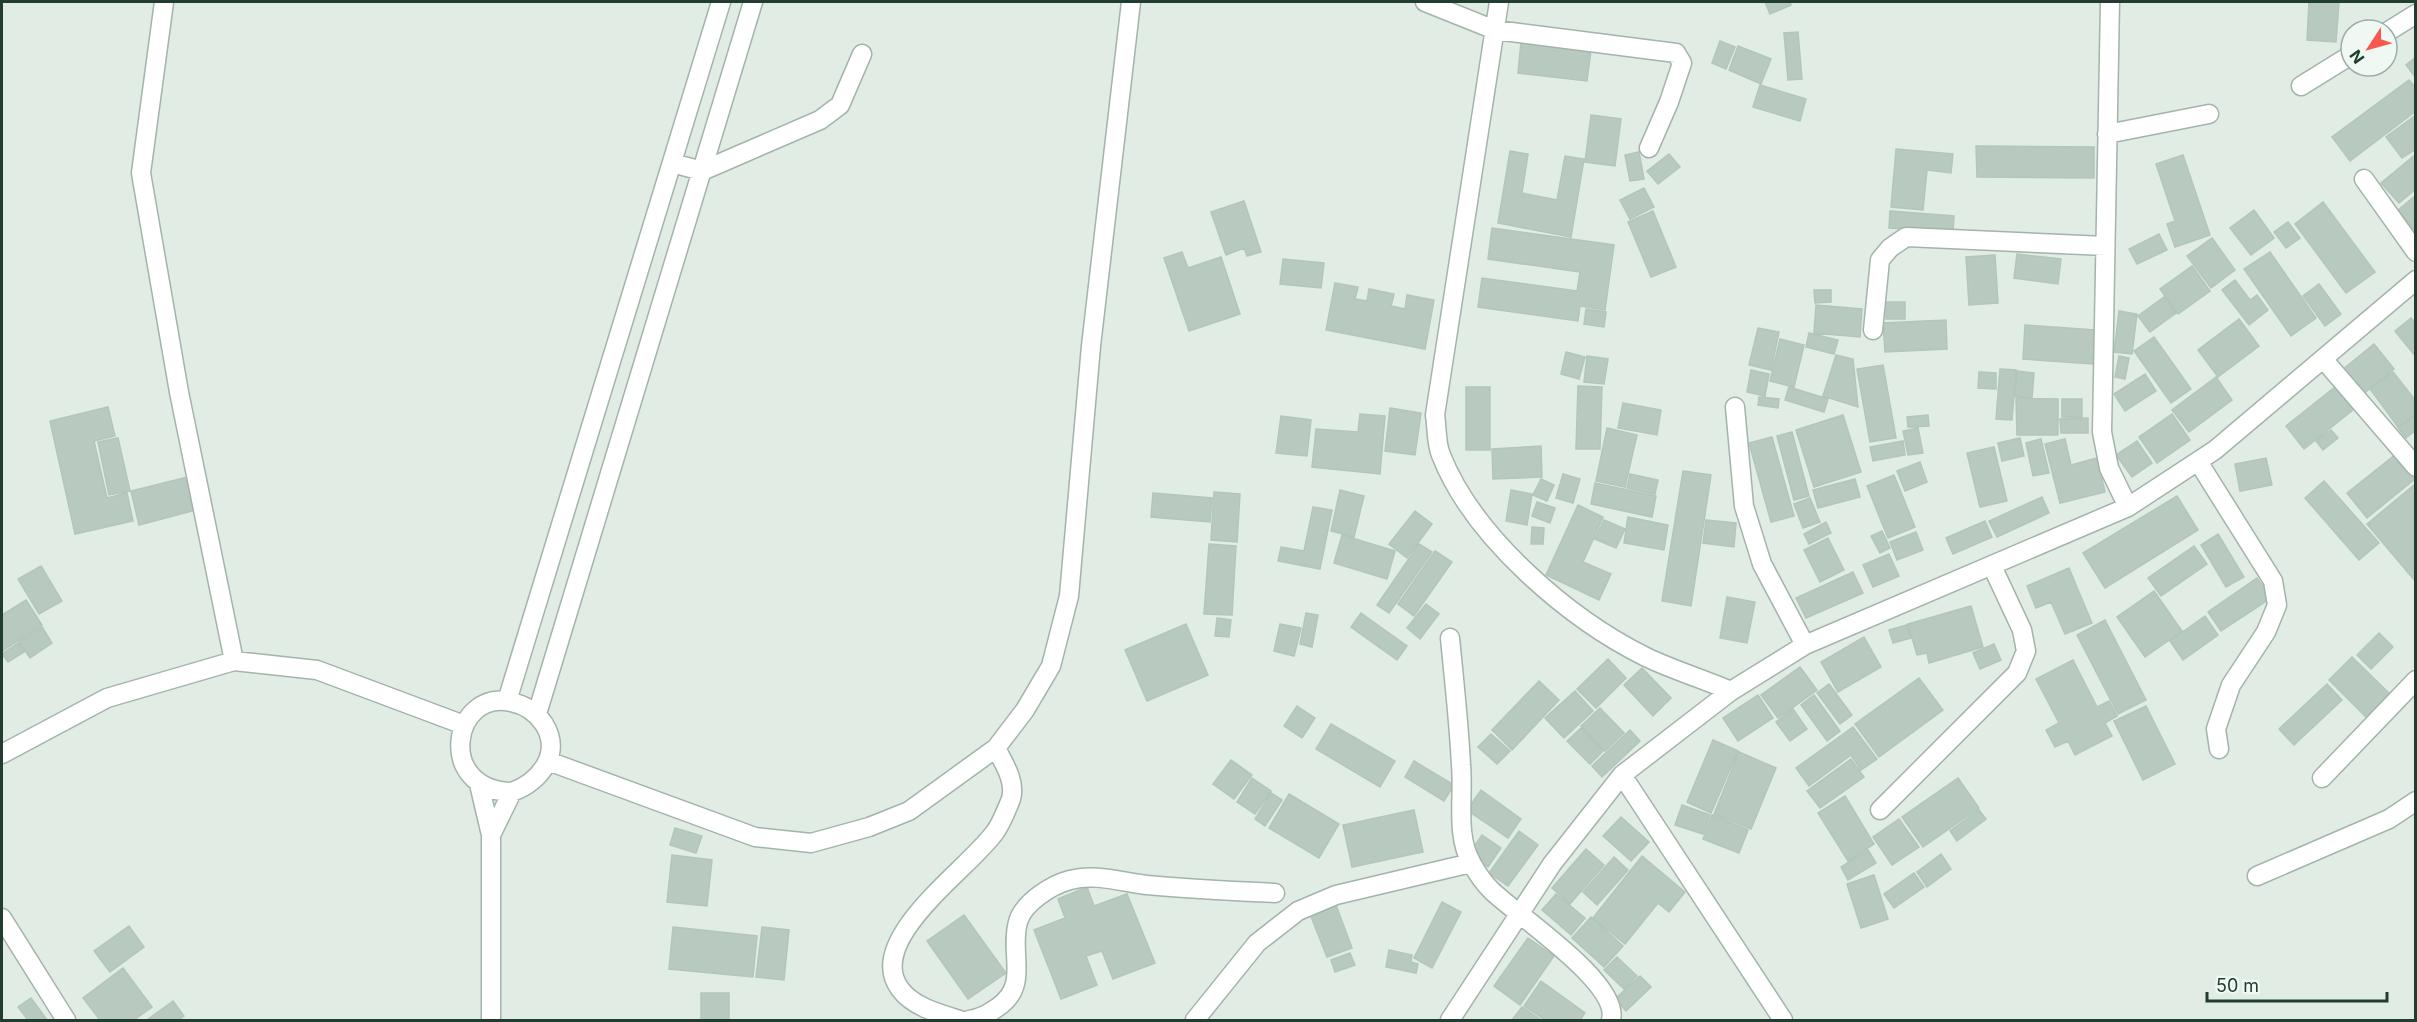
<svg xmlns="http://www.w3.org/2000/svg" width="2417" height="1022" font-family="Inter,sans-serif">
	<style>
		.building { fill: #b8cabf; stroke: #b2c6ba; stroke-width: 1.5 }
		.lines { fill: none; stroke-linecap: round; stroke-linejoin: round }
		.minor-casing { stroke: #a3b4aa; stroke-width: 21 }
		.minor { stroke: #fff; stroke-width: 18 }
	</style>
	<rect width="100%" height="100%" fill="#e0ece4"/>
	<path class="building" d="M1765,2H1790L1791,5L1770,14Z
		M2309,2H2339L2336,42L2307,40Z
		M1798,32L1802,79L1788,80L1784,33Z
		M1720,41L1735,47L1726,69L1712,63Z
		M1521,42L1591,50L1587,81L1518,73Z
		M1738,46L1771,59L1761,84L1729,70Z
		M2416,57V78L2406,65Z
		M2409,80L2416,88V111L2350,161L2332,137Z
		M1760,85L1806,99L1800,121L1753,107Z
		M1591,115L1621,119L1615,166L1585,162Z
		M2416,115V149L2402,158L2386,137Z
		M1976,146L2094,147V178L1977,177Z
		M1896,149L1953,154L1951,173L1927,170L1923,210L1891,207Z
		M1510,151L1528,154L1522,193L1557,200L1565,156L1584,159L1571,237L1498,223Z
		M1639,152L1644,179L1630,181L1625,155Z
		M1669,154L1680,167L1658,184L1647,171Z
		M2416,154V189L2399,203L2381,183Z
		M2183,155L2210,235L2175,247L2167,224L2175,221L2156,164Z
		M1644,188L1654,207L1630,219L1620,200Z
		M2416,195V232L2398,210Z
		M1244,201L1261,252L1247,256L1244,248L1226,255L1211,212Z
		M2323,202L2375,272L2346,293L2295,224Z
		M2254,210L2274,238L2251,255L2230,228Z
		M1653,211L1676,267L1651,277L1628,222Z
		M1890,211L1954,216L1953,232L1889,228Z
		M2288,222L2300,238L2286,248L2274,232Z
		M1492,228L1614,245L1605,310L1580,306L1578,321L1478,307L1482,278L1577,291L1580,272L1488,259Z
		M2159,234L2167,250L2137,264L2129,249Z
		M2212,238L2235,270L2211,288L2187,256Z
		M1182,252L1188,268L1221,257L1240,314L1189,331L1164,258Z
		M2270,252L2316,318L2291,336L2244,269Z
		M2017,254L2061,259L2058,284L2014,278Z
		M1995,255L1998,303L1969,305L1966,257Z
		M1283,259L1324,263L1321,288L1280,284Z
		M2192,266L2210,291L2178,314L2160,289Z
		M2235,280L2250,300L2257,295L2268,310L2249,325L2222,290Z
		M1335,283L1358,287L1355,299L1367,301L1369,289L1394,294L1391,306L1405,309L1407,295L1434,300L1425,349L1326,330Z
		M2319,284L2341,314L2325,326L2303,296Z
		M1814,290H1831V302L1815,303Z
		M2164,297L2176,313L2150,332L2138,316Z
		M1886,302H1905V319H1886Z
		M1816,305L1862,309L1860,337L1814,333Z
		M1586,309L1606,312L1604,327L1584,324Z
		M2119,311L2137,314L2132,354L2114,352Z
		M2411,318L2416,324V357L2395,331Z
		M2239,319L2259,346L2218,377L2198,350Z
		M1946,320L1947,349L1885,352L1883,323Z
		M2025,325L2095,330L2093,364L2023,359Z
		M1758,328L1779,332L1771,370L1749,365Z
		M1809,333L1838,340L1834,354L1806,347Z
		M2154,337L2191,389L2171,403L2134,351Z
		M1780,339L1804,345L1794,387L1770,381Z
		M2374,344L2394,369L2362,395L2342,370Z
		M1566,352L1585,357L1579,379L1561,374Z
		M1836,355L1853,359L1858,407L1823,396Z
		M1587,356L1608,359L1604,384L1584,382Z
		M2119,356L2129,358L2125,379L2115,377Z
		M1883,365L1896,438L1870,442L1857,369Z
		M2000,369L2016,370L2012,420L1996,419Z
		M1751,370L1769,374L1765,396L1747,392Z
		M2017,371L2034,373L2032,398L2015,396Z
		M1979,372L1996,373V389L1978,388Z
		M2393,372L2416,401V414L2398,427L2370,389Z
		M2145,374L2156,391L2125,411L2114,394Z
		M2216,377L2232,400L2189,432L2172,410Z
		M2340,383L2358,406L2304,449L2286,426Z
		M1578,386L1602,387L1600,449H1576Z
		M1466,387H1490V450H1466Z
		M1789,387L1828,399L1824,412L1785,400Z
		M1759,397L1779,399L1778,408L1758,405Z
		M2016,398L2058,399V435H2017Z
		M2062,399H2082V417H2062Z
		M1623,403L1661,410L1657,435L1618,428Z
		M108,407L115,436L94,441L107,498L127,493L133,521L75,534L50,421Z
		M1390,408L1421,413L1415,455L1385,451Z
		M1360,414L1385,416L1380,474L1312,467L1316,429L1358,432Z
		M2172,414L2190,440L2157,463L2139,437Z
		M1843,415L1861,472L1814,487L1796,430Z
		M1928,415L1929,426L1908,427L1907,417Z
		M2416,415V430L2406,438L2398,428Z
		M1281,416L1311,420L1307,456L1276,453Z
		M2088,418V433H2061L2060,419Z
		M1607,428L1637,435L1625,487L1596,481Z
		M1918,428L1923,453L1908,455L1903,431Z
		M2331,430L2338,438L2323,450L2316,441Z
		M1792,432L1809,496L1794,500L1777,436Z
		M1772,437L1794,516L1771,522L1749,443Z
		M118,438L130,491L109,495L98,442Z
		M2020,438L2024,456L2002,461L1998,443Z
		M2041,439L2049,473L2033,476L2026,443Z
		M2065,439L2071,465L2097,458L2105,492L2060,503L2045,444Z
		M1903,441L1905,455L1873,461L1870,447Z
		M2137,441L2152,463L2132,477L2116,455Z
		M1541,446L1542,477L1493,479L1492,449Z
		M1994,447L2007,501L1980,507L1967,453Z
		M2396,454L2416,478L2367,518L2347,493Z
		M2266,458L2272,485L2240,491L2235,464Z
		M1920,462L1927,482L1905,491L1897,471Z
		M1683,471L1711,475L1691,606L1662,601Z
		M1563,474L1580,479L1573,503L1556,498Z
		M1630,474L1658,480L1655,494L1627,488Z
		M1894,475L1915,527L1888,538L1867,486Z
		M188,477L196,510L139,525L131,491Z
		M1541,479L1554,485L1547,501L1533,495Z
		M1855,479L1860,497L1818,508L1813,490Z
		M2324,481L2379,543L2359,560L2305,498Z
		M1595,483L1656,496L1652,517L1591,504Z
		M2414,485L2416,488V582L2367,524Z
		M1340,490L1364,496L1354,537L1331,531Z
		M1511,490L1532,494L1527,525L1506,521Z
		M1214,492L1240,494L1237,542L1211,540Z
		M1153,493L1212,498L1210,522L1151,517Z
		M2177,496L2198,530L2105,588L2083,553Z
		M2042,497L2049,513L1997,537L1989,521Z
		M1810,498L1820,522L1803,528L1794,504Z
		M1537,502L1555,508L1550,523L1532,516Z
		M1578,505L1603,517L1583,562L1611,574L1599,600L1546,575Z
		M1313,507L1332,510L1320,569L1278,561L1281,547L1304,551Z
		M1415,511L1432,524L1407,558L1389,544Z
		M1628,517L1668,525L1664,550L1624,543Z
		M1604,520L1625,529L1616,548L1595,539Z
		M1706,520L1736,523L1734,547L1703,543Z
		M1985,521L1992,537L1953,554L1946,538Z
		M1826,522L1831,533L1809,544L1804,534Z
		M1532,527L1544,528L1543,544H1531Z
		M1882,531L1890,548L1880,553L1871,536Z
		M1916,532L1923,550L1897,560L1890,542Z
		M2218,534L2244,577L2226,587L2201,545Z
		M1342,535L1395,551L1387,579L1334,563Z
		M1828,538L1844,570L1820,582L1804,550Z
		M1209,544L1236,546L1232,615L1204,614Z
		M1419,544L1432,552L1389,613L1377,605Z
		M2194,546L2207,564L2161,596L2148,578Z
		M1435,551L1452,562L1414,616L1398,604Z
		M1889,554L1899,576L1873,587L1863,565Z
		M41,566L62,601L39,614L18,579Z
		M2069,568L2092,623L2065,634L2051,602L2036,608L2027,586Z
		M1853,572L1863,593L1806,618L1796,598Z
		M2257,578L2271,598L2221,631L2208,612Z
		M2154,591L2182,631L2145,657L2117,617Z
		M1727,597L1755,602L1747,643L1720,638Z
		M26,600L42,625L2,651V615Z
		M1426,604L1439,614L1420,639L1407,628Z
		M1971,606L1983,647L1929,663L1927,653L1917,655L1908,624Z
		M1306,613L1318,615L1312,647L1300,644Z
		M1361,613L1407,646L1397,660L1351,627Z
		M2205,616L2218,635L2183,660L2170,641Z
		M1217,618L1231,620L1229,637L1215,636Z
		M2105,620L2146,700L2118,714L2077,635Z
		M1186,624L1208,675L1147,701L1125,650Z
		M1280,624L1301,628L1294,656L1274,651Z
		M1907,625L1911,638L1893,643L1889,630Z
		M42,627L52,643L30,658L19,642Z
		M2379,633L2393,647L2371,669L2357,655Z
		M1864,637L1881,667L1838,692L1821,662Z
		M18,643L24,652L8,662L2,654Z
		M1994,644L2001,660L1980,669L1973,653Z
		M2352,657L2393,697L2370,721L2329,680Z
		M1608,659L1626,678L1596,708L1577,689Z
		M2073,660L2097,707L2109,701L2117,716L2105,723L2112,736L2075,755L2068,741L2055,747L2046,730L2059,723L2036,679Z
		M1800,667L1817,690L1778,718L1761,695Z
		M1642,668L1671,698L1653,716L1624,685Z
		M1919,678L1943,710L1879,757L1855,724Z
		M1539,681L1559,700L1512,750L1492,730Z
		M1829,684L1852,715L1840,724L1817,693Z
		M2327,684L2342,700L2294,745L2279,729Z
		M1575,691L1593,711L1564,738L1545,718Z
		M1758,695L1773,718L1738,741L1723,718Z
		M1814,695L1840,731L1827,741L1801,705Z
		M1297,706L1315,718L1302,738L1284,726Z
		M2146,706L2175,764L2143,780L2114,721Z
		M1600,708L1624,733L1605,751L1581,726Z
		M1793,709L1807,729L1790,741L1776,722Z
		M1331,724L1395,761L1380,787L1316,749Z
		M1853,727L1877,759L1861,770L1851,755L1809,786L1796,768Z
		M1581,728L1603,751L1590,764L1567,741Z
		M1630,730L1640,741L1602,777L1592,766Z
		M1491,734L1510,751L1497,764L1478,747Z
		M1713,740L1738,751L1711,813L1687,802Z
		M1739,752L1776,768L1751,829L1714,814Z
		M1851,759L1864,777L1820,808L1807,791Z
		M1231,760L1252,775L1234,799L1213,784Z
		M1414,761L1454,785L1444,801L1405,777Z
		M1252,778L1271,791L1255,814L1237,802Z
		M1958,778L1979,808L1923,847L1902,817Z
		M1481,790L1521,819L1508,838L1467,810Z
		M1271,793L1282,800L1265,826L1255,819Z
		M1289,794L1339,824L1319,858L1269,828Z
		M1845,796L1874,844L1848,861L1818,813Z
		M1682,805L1710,815L1703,834L1675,825Z
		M1414,810L1423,852L1352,867L1343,825Z
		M1979,810L1986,819L1957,841L1950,831Z
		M1712,815L1748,830L1739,853L1703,839Z
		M1621,817L1649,842L1631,861L1603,836Z
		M1899,819L1919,847L1892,865L1873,837Z
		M675,828L702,836L696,853L670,845Z
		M1519,831L1538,845L1508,886L1489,873Z
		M1482,835L1501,848L1488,867L1469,854Z
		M1586,849L1604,865L1570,904L1552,888Z
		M1868,850L1876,863L1848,880L1841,867Z
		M1941,854L1951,869L1927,887L1917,872Z
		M672,855L712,860L707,906L667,902Z
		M1642,856L1685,892L1669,912L1658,903L1625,944L1593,918Z
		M1614,857L1628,870L1597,905L1583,892Z
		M1914,873L1924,887L1894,908L1884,894Z
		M1874,875L1888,919L1861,928L1847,884Z
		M1087,887L1094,906L1127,894L1155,963L1113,979L1102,951L1086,956L1097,985L1061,999L1034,930L1065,918L1058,899Z
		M1556,894L1585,918L1571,935L1542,910Z
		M1442,902L1461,912L1432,968L1414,958Z
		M1336,905L1352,948L1327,957L1310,914Z
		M964,915L1006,973L968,999L927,941Z
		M1591,917L1623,946L1604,967L1572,938Z
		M129,926L144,947L110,972L94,951Z
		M673,927L757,936L753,977L669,969Z
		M762,927L789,930L784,980L756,977Z
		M1528,938L1554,956L1520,1005L1494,986Z
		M1389,950L1412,955L1411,962L1418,964L1416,973L1386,967Z
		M1350,953L1355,965L1335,972L1331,960Z
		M1617,957L1637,976L1624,989L1604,970Z
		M123,968L152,1007L134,1020H100L83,998Z
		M1640,976L1651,987L1626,1011L1615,999Z
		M1541,981L1585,1013L1580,1020H1545L1524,1006Z
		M701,993H729V1020H701Z
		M31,998L47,1020H28L18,1007Z
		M173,1001L184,1016L178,1020H147Z
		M1522,1007L1541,1020H1512Z"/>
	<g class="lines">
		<g class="minor-casing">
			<path id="minor" d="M164,2L141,173L179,392L234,661
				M1425,2L1495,30L1676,53L1682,63L1669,102L1649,148
				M1499,2L1435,415C1437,427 1436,444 1441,455C1473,537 1569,619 1646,657C1673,670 1703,679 1731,691
				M2110,2L2102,432L2109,468L2128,507
				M2387,32L2416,14
				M2301,86L2351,55
				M2107,134L2209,114
				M672,163L702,171L820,120L840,105L862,54
				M2364,179L2416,252
				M1873,330L1880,260L1890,248L1906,237L2105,246
				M2324,360L2416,467
				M1735,407L1744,506L1762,564L1805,645
				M2199,463L2273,581L2277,605L2266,632L2231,685L2216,729L2219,749
				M1450,638C1454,680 1459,723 1461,765C1464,797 1455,836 1472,864C1477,873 1484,883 1491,890C1516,915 1621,983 1611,1020
				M507,701L721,2
				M537,714L753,2
				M2,754L107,698L234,661L317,670L464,725
				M548,761L755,837L811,843L869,827L909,811L996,748L1025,710L1051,666L1069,596L1091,346L1131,2
				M1622,775L1783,1020
				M2322,778L2416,680
				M479,784L491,835V1020
				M1880,810L2017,673L2026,651L2022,630L1992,566
				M491,835L512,792C539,782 563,754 544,724C536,712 526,705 511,702C453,688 434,790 512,792
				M2257,876L2389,819L2416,801
				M2,918L66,1020
				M960,1020C940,1014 913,1007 900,989C863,940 970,868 995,832C1001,824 1007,809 1011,799C1016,781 1004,764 996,748
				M969,1020C981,1018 988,1014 998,1007C1030,985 1009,953 1018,922C1023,903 1051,885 1070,880C1095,873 1121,882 1147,885C1190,889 1232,891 1275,893
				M1195,1020L1257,943L1298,911L1336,895L1471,863
				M1450,1020L1552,864L1622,775L1731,691L1805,645L2128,507L2215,450L2416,280"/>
		</g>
		<use href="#minor" class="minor"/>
	</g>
	<rect width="2417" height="1022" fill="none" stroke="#203d2f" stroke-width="6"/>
	<g transform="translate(2369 48) rotate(234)"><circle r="28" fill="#f0f8f3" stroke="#9dada5" stroke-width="1.5"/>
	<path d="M0-4.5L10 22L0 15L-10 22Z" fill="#f95850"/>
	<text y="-9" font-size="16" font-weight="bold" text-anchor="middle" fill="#203d2f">N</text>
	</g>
	<path d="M2207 992v9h180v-9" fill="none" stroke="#203d2f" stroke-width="3"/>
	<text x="2216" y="992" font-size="18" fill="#203d2f" stroke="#f0f8f3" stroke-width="4.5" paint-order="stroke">50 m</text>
</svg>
